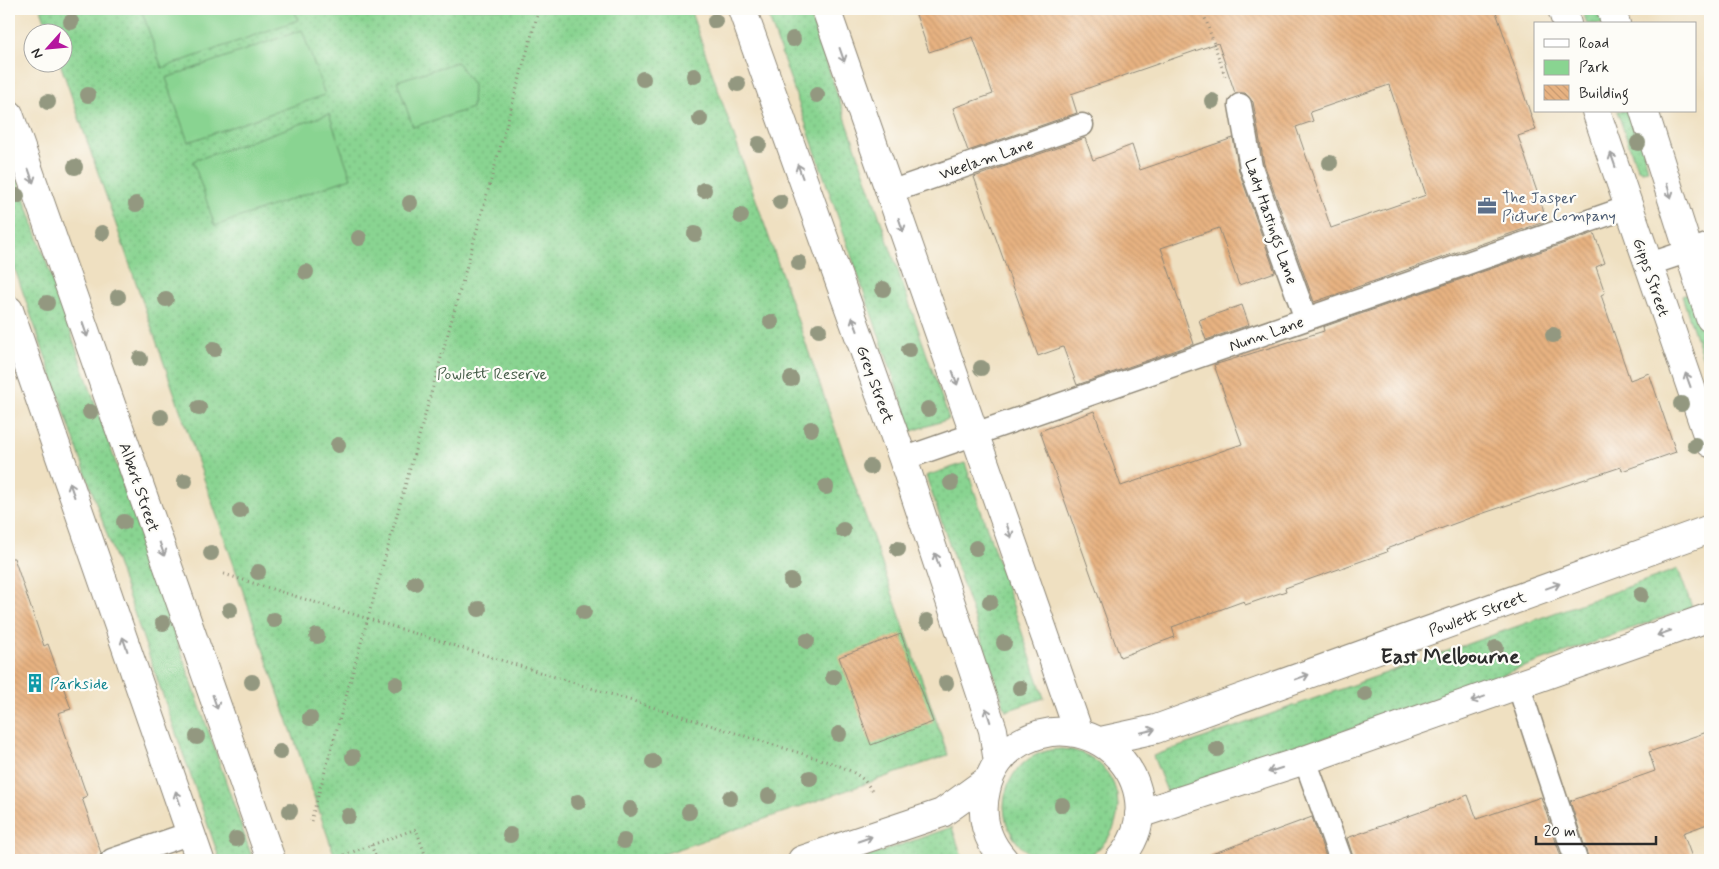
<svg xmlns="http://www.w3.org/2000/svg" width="1719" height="869" font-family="Mynerve,sans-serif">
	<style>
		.green { fill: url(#green-dots); stroke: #5a805e }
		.pitch { fill: #89d491; stroke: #5a805e }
		.building { fill: url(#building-back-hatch); fill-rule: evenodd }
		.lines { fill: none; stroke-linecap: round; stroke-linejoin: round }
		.service-casing { stroke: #8d8676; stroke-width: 25 }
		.minor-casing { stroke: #8d8676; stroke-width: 30 }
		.tertiary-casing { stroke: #8d8676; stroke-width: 30 }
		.path { stroke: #8d8676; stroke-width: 3; stroke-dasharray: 1 4; stroke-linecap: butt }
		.service { stroke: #fff; stroke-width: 22 }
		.minor { stroke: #fff; stroke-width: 28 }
		.tertiary { stroke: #fff; stroke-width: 28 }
		.tree { fill: #939880 }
		.oneway { stroke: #a0a0a0 }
		.labels { text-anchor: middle; stroke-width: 4.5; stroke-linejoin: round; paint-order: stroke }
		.street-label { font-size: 16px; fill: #2b2b2b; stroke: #fdfcf7 }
		.service-label { font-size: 16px; fill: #4e5e75; stroke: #fdfcf7; text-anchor: start }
		.park-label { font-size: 16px; fill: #475e4a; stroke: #fdfcf7 }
		.culture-label { font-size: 16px; fill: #0d838f; stroke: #fdfcf7; text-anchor: start }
		.district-label { font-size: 21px; font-weight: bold; fill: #2b2b2b; stroke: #fdfcf7 }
	</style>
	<defs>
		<pattern id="green-dots" width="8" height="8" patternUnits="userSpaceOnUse" patternTransform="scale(1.25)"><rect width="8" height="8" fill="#89d491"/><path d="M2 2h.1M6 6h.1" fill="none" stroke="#76b67d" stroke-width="1.8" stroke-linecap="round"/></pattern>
		<pattern id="building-back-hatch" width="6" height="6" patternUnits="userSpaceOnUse" patternTransform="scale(1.25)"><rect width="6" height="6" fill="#e7b281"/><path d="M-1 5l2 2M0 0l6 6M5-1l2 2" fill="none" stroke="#c69970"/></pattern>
	</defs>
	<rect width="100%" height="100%" fill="#fdfcf7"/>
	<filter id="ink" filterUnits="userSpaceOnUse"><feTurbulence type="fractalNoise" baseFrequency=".02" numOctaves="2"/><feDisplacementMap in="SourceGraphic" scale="10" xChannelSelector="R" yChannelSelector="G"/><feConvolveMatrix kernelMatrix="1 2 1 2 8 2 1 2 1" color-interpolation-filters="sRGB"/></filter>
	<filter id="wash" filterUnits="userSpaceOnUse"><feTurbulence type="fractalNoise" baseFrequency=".0096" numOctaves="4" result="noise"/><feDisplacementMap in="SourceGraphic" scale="20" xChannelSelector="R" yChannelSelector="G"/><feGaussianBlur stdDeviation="1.12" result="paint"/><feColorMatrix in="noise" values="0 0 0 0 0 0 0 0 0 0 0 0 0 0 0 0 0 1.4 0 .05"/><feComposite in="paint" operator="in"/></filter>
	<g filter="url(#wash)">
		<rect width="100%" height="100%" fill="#efe0c1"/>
		<path class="green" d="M41,9H690L948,755L647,860H336L60,63L62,62V32H49Z
			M766,9H808L949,419L912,431Z
			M1582,9H1599L1604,24H1587Z
			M1617,111H1635L1648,170L1642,171L1637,168Z
			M9,154L253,860H220L9,252Z
			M1693,292L1710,342V380L1682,296Z
			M965,463L1044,698L1006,711L926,476Z
			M1678,569L1692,607L1168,794L1153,756Z
			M1004 806a57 57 0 1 1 114 0a57 57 0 1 1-114 0Z
			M952,827L963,860H858Z"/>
		<path class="pitch" d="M141,9H294L298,20L162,68Z
			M302,30L325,95L188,142L166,78Z
			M457,62L473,85L472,108L413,127L397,81Z
			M329,114L351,178L215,226L193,161Z"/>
		<g id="blocks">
			<path class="building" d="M914,9H1495L1536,130L1518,136L1547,221L1314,302L1264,164L1253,102L1245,93H1235L1218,43L1071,94L1077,113L968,151L953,108L993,94L973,37L929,52ZM1389,85L1426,195L1331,228L1296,127L1313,121L1310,112Z
				M1085,138L1093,160L1132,145L1140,170L1233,138L1239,171L1275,272L1239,285L1219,228L1161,248L1194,344L1077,385L1063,347L1038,356L974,177Z
				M1594,233L1605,263L1596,267L1605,293L1601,295L1630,380L1649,373L1676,452L1622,471L1621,467L1475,516L1386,549L1387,552L1285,588L1286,591L1245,605L1244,601L1172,627L1175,637L1120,657L1040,431L1094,411L1121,486L1242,444L1214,365L1324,331L1323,327Z
				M1242,305L1249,325L1206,340L1199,320Z
				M9,558H14L44,646L48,644L71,709L58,713L87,796L82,798L101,853L99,860H9Z
				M901,634L933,722L871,745L839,657Z
				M1710,731V823L1683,833L1693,860H1589L1570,801L1655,771L1649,752Z
				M1468,795L1477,819L1541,797L1562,860H1354L1347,838Z
				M1312,817L1327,860H1210L1209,855Z"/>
		</g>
	</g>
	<g filter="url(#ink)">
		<use href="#blocks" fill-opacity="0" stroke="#8d8676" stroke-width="1"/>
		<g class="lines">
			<g class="service-casing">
				<path id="service" d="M1240,105L1251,167L1306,319
					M890,192L1082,125
					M1647,265L1710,244
					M903,459L1629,207
					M1518,684L1576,860
					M1305,760L1341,860
					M112,860L191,833"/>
			</g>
			<g class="minor-casing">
				<path id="minor" d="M742,9L903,459L993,730L998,762
					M826,9L1079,733
					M1562,9L1567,24
					M1611,9L1616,24
					M1596,111L1710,443
					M1644,111L1710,318
					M1101,741L1156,729L1710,529
					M1139,814L1305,760L1710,617
					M802,860L942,813L988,780
					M1004,860C986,840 980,815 986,790C990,770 1003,752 1021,742C1099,700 1178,793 1119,860"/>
			</g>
			<g class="tertiary-casing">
				<path id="tertiary" d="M9,114L271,860
					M9,310L200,860"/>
			</g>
			<path class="path" d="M1202,9L1225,76
				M224,574L832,763C848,769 865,776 872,792
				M311,821L539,9
				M371,845L377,860
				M330,860L416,829L427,860"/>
			<use href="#service" class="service"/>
			<use href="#minor" class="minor"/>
			<use href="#tertiary" class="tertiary"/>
		</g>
		<g class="tree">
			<circle cx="715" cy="21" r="8"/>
			<circle cx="71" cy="22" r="8"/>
			<circle cx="793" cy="39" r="8"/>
			<circle cx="694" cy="76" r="8"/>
			<circle cx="643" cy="79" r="8"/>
			<circle cx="738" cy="84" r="8"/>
			<circle cx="88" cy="95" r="8"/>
			<circle cx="817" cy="95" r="8"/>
			<circle cx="1212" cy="101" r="8"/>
			<circle cx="48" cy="102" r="8"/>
			<circle cx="700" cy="119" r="8"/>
			<circle cx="1638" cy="143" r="8"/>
			<circle cx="759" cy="144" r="8"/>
			<circle cx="1330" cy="163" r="8"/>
			<circle cx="75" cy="167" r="8"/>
			<circle cx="704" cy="190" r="8"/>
			<circle cx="17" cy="196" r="8"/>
			<circle cx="780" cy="202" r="8"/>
			<circle cx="410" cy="203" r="8"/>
			<circle cx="136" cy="204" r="8"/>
			<circle cx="741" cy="216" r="8"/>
			<circle cx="102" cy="233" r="8"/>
			<circle cx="695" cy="234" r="8"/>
			<circle cx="359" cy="238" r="8"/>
			<circle cx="799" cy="263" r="8"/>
			<circle cx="306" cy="272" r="8"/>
			<circle cx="883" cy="289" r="8"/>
			<circle cx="118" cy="297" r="8"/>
			<circle cx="166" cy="299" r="8"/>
			<circle cx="47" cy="303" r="8"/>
			<circle cx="771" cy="322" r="8"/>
			<circle cx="819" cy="330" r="8"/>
			<circle cx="1553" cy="335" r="8"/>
			<circle cx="214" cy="349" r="8"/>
			<circle cx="909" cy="350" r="8"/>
			<circle cx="140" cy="359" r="8"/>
			<circle cx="981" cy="368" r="8"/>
			<circle cx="791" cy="379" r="8"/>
			<circle cx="1681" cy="404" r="8"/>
			<circle cx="199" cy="408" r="8"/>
			<circle cx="928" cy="409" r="8"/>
			<circle cx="90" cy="412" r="8"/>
			<circle cx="161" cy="417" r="8"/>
			<circle cx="811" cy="429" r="8"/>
			<circle cx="338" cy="445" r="8"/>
			<circle cx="1695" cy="445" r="8"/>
			<circle cx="870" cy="467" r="8"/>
			<circle cx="185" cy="481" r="8"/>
			<circle cx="951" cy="483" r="8"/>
			<circle cx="826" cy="487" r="8"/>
			<circle cx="240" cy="511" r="8"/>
			<circle cx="124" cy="522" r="8"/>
			<circle cx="843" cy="530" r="8"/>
			<circle cx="976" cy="548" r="8"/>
			<circle cx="898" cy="549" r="8"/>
			<circle cx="211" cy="553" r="8"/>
			<circle cx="258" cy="572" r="8"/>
			<circle cx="791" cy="581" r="8"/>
			<circle cx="415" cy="583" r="8"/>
			<circle cx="1641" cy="595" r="8"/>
			<circle cx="990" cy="602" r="8"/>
			<circle cx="479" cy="609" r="8"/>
			<circle cx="230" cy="610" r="8"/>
			<circle cx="584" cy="612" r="8"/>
			<circle cx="274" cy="620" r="8"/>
			<circle cx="927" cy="621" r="8"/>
			<circle cx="163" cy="623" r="8"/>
			<circle cx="317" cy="636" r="8"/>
			<circle cx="807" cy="641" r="8"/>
			<circle cx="1004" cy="643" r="8"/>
			<circle cx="1496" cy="648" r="8"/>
			<circle cx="833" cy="677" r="8"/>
			<circle cx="252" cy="682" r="8"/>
			<circle cx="946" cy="683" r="8"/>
			<circle cx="396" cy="684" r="8"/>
			<circle cx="1020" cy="688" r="8"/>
			<circle cx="1365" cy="694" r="8"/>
			<circle cx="310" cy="718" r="8"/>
			<circle cx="839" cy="734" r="8"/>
			<circle cx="197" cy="737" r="8"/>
			<circle cx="1217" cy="749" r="8"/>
			<circle cx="280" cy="752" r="8"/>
			<circle cx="353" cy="757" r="8"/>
			<circle cx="653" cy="762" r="8"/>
			<circle cx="810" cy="778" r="8"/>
			<circle cx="769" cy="796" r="8"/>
			<circle cx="730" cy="798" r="8"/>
			<circle cx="578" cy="802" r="8"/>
			<circle cx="1062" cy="805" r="8"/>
			<circle cx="630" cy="809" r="8"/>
			<circle cx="290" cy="811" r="8"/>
			<circle cx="689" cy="812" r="8"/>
			<circle cx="348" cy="816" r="8"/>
			<circle cx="510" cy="835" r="8"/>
			<circle cx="236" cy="839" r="8"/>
			<circle cx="624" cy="841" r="8"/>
		</g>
		<defs><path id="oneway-shaft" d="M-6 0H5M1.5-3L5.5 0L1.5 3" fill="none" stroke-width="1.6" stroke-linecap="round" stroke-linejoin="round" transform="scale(1.25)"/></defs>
		<g class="oneway">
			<use href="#oneway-shaft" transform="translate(842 55) rotate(71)"/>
			<use href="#oneway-shaft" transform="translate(1613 160) rotate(-109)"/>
			<use href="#oneway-shaft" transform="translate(800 171) rotate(-110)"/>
			<use href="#oneway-shaft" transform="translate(31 176) rotate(71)"/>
			<use href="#oneway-shaft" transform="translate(1669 191) rotate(73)"/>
			<use href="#oneway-shaft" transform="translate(901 225) rotate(71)"/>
			<use href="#oneway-shaft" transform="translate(855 324) rotate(-110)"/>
			<use href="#oneway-shaft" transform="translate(85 330) rotate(71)"/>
			<use href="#oneway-shaft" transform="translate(955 378) rotate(71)"/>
			<use href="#oneway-shaft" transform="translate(1688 380) rotate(-110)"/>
			<use href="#oneway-shaft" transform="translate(72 490) rotate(-109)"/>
			<use href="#oneway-shaft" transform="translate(1009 531) rotate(71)"/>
			<use href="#oneway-shaft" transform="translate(162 549) rotate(71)"/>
			<use href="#oneway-shaft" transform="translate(937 560) rotate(-108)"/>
			<use href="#oneway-shaft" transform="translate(1553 586) rotate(-20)"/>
			<use href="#oneway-shaft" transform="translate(1664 633) rotate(161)"/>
			<use href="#oneway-shaft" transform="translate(125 644) rotate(-109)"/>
			<use href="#oneway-shaft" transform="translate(1302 677) rotate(-20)"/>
			<use href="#oneway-shaft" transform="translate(1478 699) rotate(160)"/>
			<use href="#oneway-shaft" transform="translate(215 702) rotate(71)"/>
			<use href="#oneway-shaft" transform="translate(988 715) rotate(-108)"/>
			<use href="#oneway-shaft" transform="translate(1148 731) rotate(-13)"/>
			<use href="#oneway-shaft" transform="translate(1275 770) rotate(162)"/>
			<use href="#oneway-shaft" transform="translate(178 798) rotate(-109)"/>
			<use href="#oneway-shaft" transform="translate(865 839) rotate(-19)"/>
		</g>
	</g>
	<defs>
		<g id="office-bare" transform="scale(1.5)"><path d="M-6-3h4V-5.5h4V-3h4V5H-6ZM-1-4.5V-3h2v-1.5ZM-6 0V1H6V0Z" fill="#5c6f8a" stroke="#fdfcf7" stroke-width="2.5" paint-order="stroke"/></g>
		<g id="building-bare" transform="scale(1.5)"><path d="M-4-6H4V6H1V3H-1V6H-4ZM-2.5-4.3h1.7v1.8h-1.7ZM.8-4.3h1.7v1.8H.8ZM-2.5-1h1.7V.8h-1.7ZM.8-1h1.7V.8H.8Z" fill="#0f9aa8" stroke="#fdfcf7" stroke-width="2.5" paint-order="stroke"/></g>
	</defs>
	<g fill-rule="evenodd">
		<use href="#office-bare" x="1487" y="206"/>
		<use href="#building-bare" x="35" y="683"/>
	</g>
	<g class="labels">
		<g class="street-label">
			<text transform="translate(986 158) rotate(-19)" y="6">Weelam Lane</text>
			<text transform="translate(1272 221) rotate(71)" y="6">Lady Hastings Lane</text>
			<text transform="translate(1652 277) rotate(71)" y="6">Gipps Street</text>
			<text transform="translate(1266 333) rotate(-19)" y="6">Nunn Lane</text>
			<text transform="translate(876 384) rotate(70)" y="6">Grey Street</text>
			<text transform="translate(140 487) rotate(71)" y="6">Albert Street</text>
			<text transform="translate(1477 613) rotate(-20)" y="6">Powlett Street</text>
		</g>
		<g class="service-label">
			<text x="1502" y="203">The Jasper<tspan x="1502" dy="18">Picture Company</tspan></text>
		</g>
		<g class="park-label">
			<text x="492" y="379">Powlett Reserve</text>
		</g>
		<g class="culture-label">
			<text x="50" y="689">Parkside</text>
		</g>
		<g class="district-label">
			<text x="1450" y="663">East Melbourne</text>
		</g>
	</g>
	<rect width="1719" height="869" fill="none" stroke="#fdfcf7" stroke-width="30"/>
	<rect x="1534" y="22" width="162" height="90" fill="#fdfcf7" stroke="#a9a8a5"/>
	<rect x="1544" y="39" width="25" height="8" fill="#ffffff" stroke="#a9a8a5"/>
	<text x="1579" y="48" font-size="15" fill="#2b2b2b">Road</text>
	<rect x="1544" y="60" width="25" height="15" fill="#89d491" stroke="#a9a8a5"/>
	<text x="1579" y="72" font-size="15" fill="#2b2b2b">Park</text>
	<rect x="1544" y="85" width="25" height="15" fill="url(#building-back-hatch)" stroke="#a9a8a5"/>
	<text x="1579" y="98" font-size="15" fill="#2b2b2b">Building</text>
	<g transform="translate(48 48) rotate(243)"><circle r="24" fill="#fdfcf7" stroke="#a9a8a5"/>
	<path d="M0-4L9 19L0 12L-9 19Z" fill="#b5179e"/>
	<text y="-8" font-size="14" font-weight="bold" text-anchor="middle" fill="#2b2b2b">N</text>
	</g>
	<path d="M1536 836v8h120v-8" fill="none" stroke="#2b2b2b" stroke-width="2.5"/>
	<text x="1544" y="836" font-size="15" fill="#2b2b2b" stroke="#fdfcf7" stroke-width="4" paint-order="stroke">20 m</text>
</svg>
